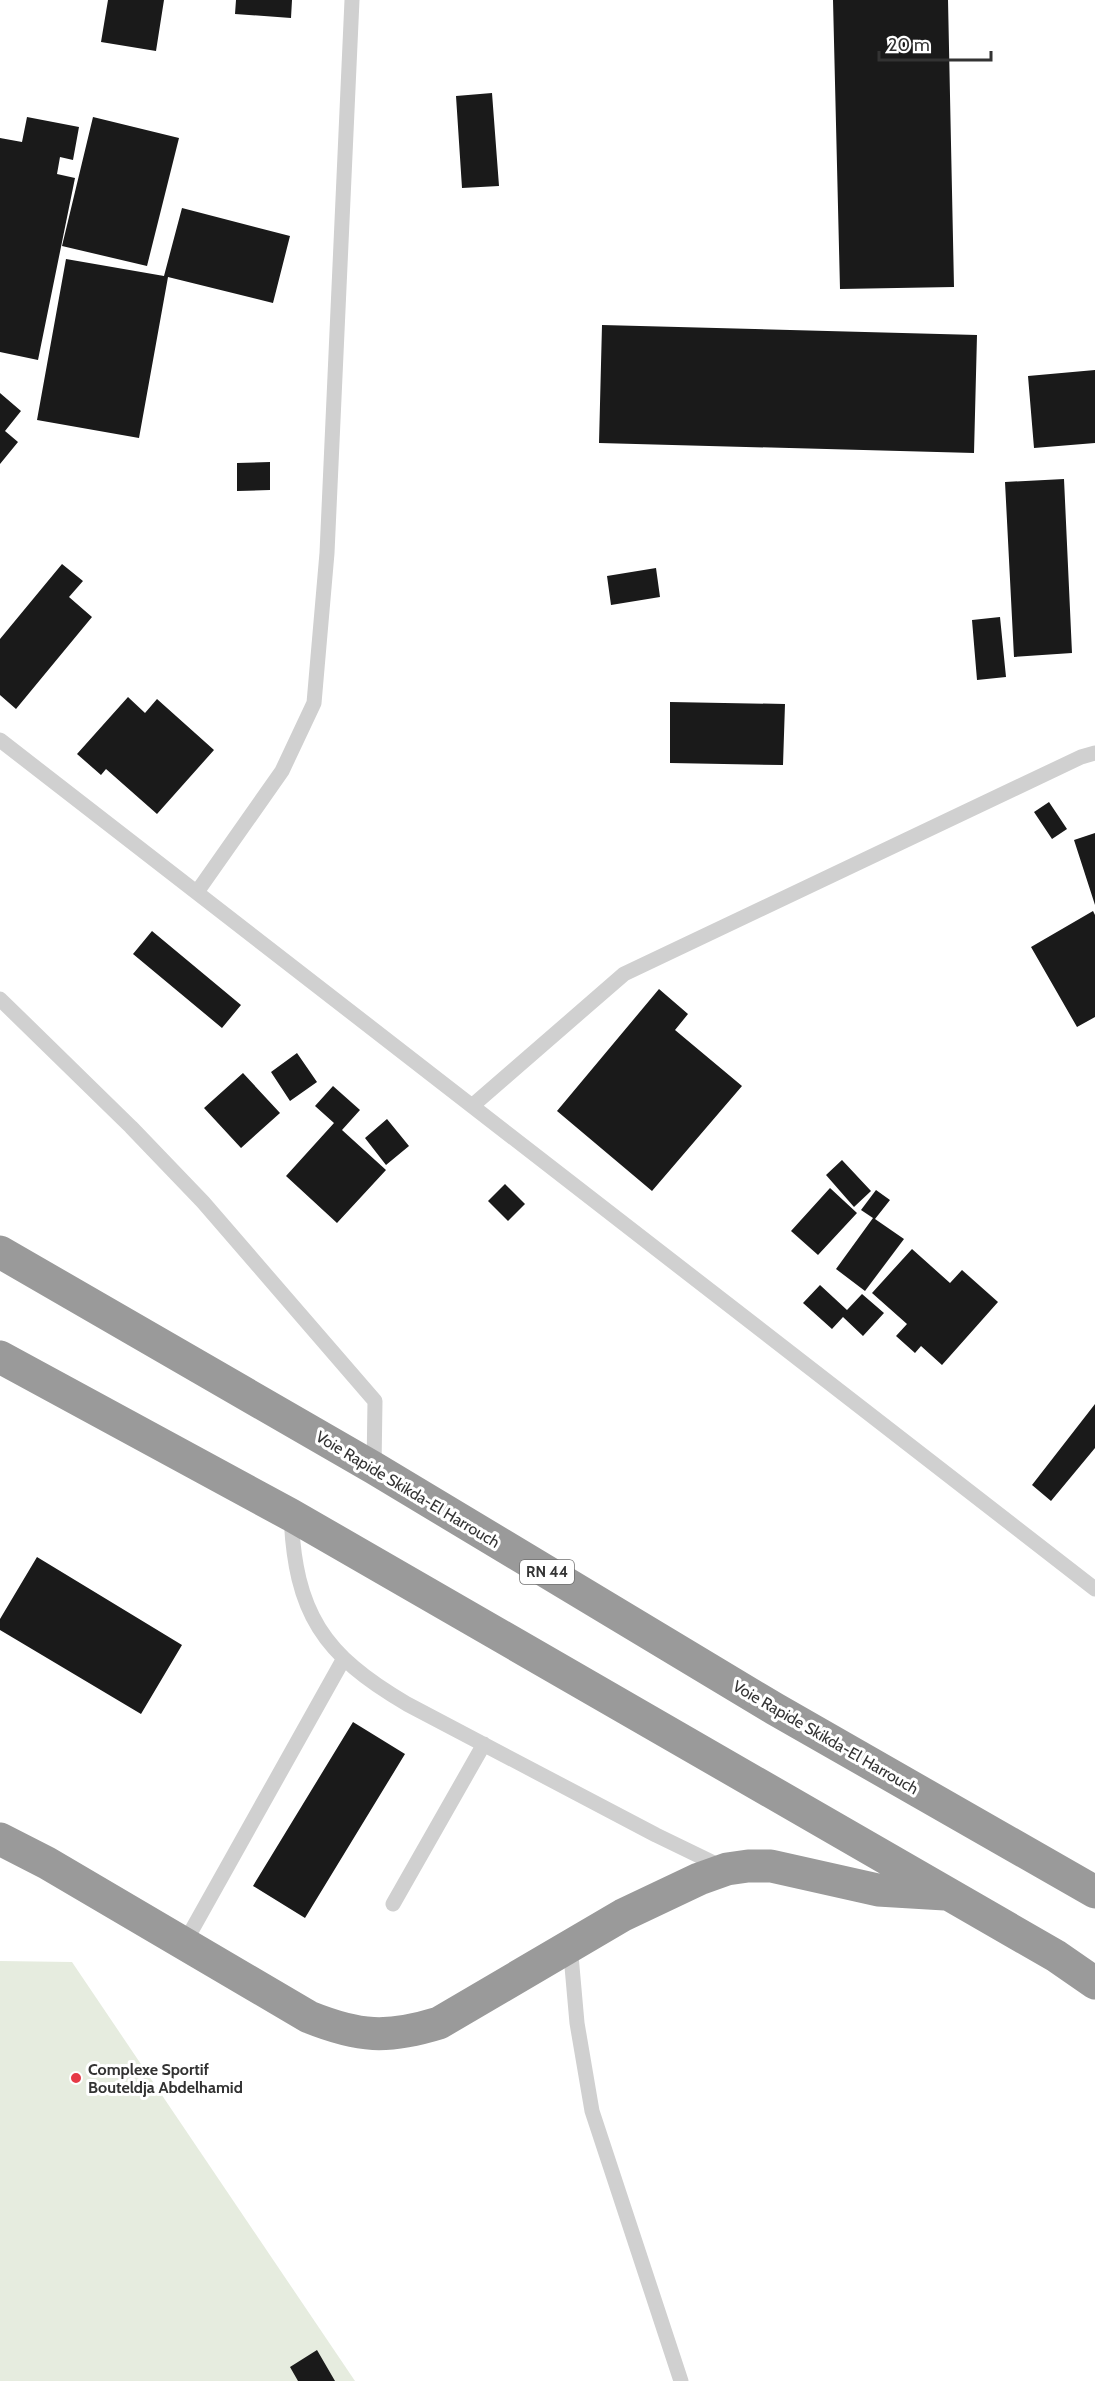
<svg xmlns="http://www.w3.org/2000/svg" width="1095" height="2381" font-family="Cabin,sans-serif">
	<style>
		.pitch { fill: #e6ecdf }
		.building { fill: #1a1a1a }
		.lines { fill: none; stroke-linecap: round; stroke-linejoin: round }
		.lane { stroke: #d0d0d0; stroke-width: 15 }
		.highway { stroke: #9a9a9a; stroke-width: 33 }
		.poi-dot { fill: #e63946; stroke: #fff; stroke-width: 2 }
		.labels { text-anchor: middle; stroke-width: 6; stroke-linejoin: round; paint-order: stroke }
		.shield { fill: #fff; stroke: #707070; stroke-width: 1.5 }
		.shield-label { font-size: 15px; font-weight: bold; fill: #333 }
		.street-label { font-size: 16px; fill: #333; stroke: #fff }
		.poi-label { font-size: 16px; font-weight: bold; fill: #333; stroke: #fff; text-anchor: start }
	</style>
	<rect width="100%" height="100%" fill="#fff"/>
	<path class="pitch" d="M0,1961L72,1962L355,2381H0Z"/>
	<path class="building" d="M108,0H164L156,51L101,42Z
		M236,0H292L291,18L235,14Z
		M833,0H948L954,287L840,289Z
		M492,93L499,186L462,188L456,96Z
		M27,117L79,127L73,160L60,157L57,174L75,178L38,360L0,352V138L22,142Z
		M93,117L179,138L147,266L62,246Z
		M182,208L290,236L273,303L168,277L139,438L37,420L66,259L164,276Z
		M602,325L977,335L974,453L599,443Z
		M1095,370V443L1034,448L1028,376Z
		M0,393L21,411L5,431L18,442L0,464Z
		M270,462V490L237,491V463Z
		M1064,479L1072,653L1014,657L1005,482Z
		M62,564L83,581L69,597L92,617L16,709L0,695V639Z
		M656,568L660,597L611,605L607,576Z
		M1000,617L1006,677L977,680L972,620Z
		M128,697L145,713L157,699L214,750L157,814L106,769L101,775L77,754Z
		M670,702L785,704L783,765L670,763Z
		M1049,802L1067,829L1052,839L1034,812Z
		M1095,833V905L1074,840Z
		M1093,911L1095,915V1017L1077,1027L1031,947Z
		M152,931L241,1005L222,1028L133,954Z
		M659,989L688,1014L675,1030L742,1086L652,1191L557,1111Z
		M297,1053L317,1082L290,1101L271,1072Z
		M243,1073L280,1113L241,1148L204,1108Z
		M333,1086L360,1110L342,1130L386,1170L337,1223L286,1176L334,1123L315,1106Z
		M387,1119L409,1146L386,1165L365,1138Z
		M842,1160L871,1191L854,1207L826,1175Z
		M505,1184L525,1204L508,1221L488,1201Z
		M830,1188L857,1213L818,1255L791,1231Z
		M876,1190L890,1200L875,1219L904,1239L865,1291L836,1269L873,1218L861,1210Z
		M912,1249L950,1283L962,1270L998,1302L942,1365L921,1346L915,1353L896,1336L907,1324L872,1293Z
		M820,1285L847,1310L862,1294L884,1313L863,1336L843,1317L832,1329L803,1303Z
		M1095,1404V1448L1051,1501L1032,1485Z
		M37,1557L182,1645L141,1714L0,1630V1619Z
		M353,1722L405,1754L305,1918L253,1886Z
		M317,2350L335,2381H298L290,2367Z"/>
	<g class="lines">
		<path class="lane" d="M0,740L1095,1589
			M197,892L282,771L314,703L327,553L352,0
			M0,999L131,1127L203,1202L375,1401L374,1468
			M472,1106L624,974L1081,757L1095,753
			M291,1515C295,1613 323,1655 407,1704L656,1835L722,1867
			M393,1904L484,1744
			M184,1944L343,1660
			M570,1944L577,2023L592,2111L681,2381"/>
		<path class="highway" d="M0,1252L374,1468L775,1709L1095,1892
			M0,1357L291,1515L1056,1956L1095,1983
			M0,1839L47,1863L309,2017C359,2037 387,2039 439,2023L623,1915L699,1879L727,1869L748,1866H771L878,1890L945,1894"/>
	</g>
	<circle class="poi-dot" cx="76" cy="2078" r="6"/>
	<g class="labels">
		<rect class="shield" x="520" y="1560" width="54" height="24" rx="4.5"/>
		<g class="shield-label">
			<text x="547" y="1577">RN 44</text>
		</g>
		<g class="street-label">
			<text transform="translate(408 1489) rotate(31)" y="6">Voie Rapide Skikda-El Harrouch</text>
			<text transform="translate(826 1737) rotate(30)" y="6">Voie Rapide Skikda-El Harrouch</text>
		</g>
		<g class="poi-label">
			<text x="88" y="2075">Complexe Sportif<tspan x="88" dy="18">Bouteldja Abdelhamid</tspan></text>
		</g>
	</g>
	<path d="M879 51v9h112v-9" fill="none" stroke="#333333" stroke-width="3"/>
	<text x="888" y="51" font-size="18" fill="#333333" stroke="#ffffff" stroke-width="4.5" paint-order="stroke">20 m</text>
</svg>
